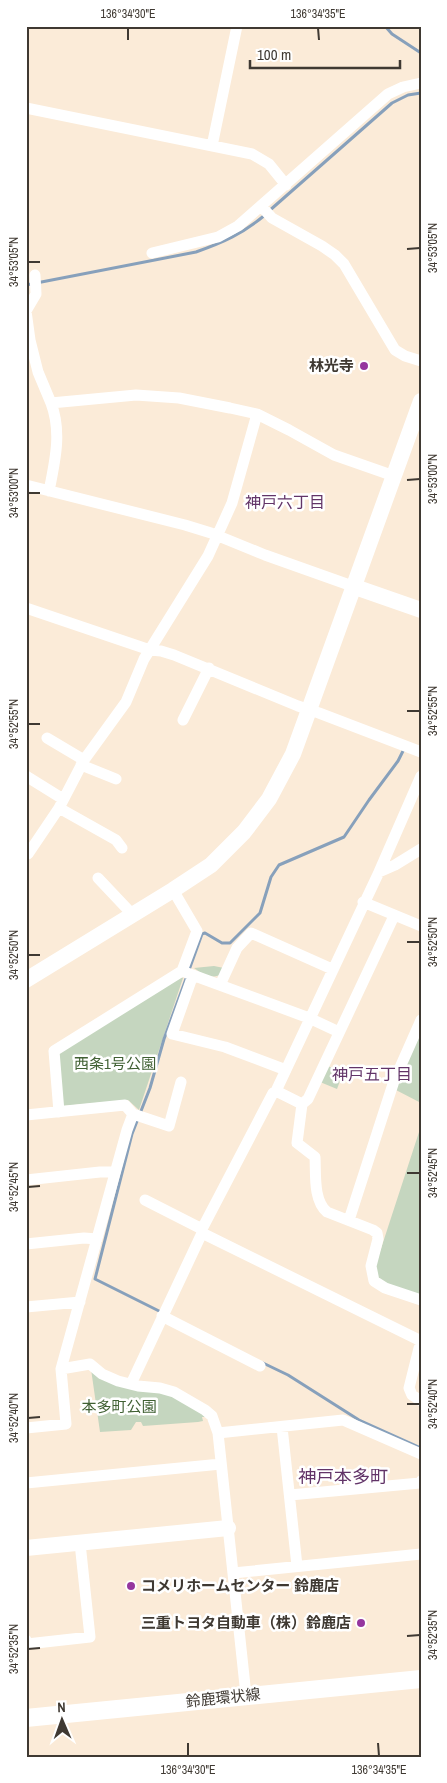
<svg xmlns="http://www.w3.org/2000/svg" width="447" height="1783" font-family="'Archivo Narrow','Noto Sans JP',sans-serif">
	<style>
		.green { fill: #c5d6bf }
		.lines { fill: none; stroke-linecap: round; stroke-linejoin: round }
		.stream { stroke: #87a0bb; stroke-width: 3 }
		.street { stroke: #fff; stroke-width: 11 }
		.secondary { stroke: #fff; stroke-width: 16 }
		.primary { stroke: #fff; stroke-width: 18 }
		.ticks { fill: none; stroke: #3f3932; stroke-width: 2 }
		.poi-dot { fill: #95369f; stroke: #fff; stroke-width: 2 }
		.labels { text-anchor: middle; stroke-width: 5; stroke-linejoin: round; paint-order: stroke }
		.poi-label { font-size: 15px; font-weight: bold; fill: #3f3932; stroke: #fff; text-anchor: end }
		.park-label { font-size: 15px; fill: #406033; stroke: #fff }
		.street-label { font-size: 15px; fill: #3f3932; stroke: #fff }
		.neighbourhood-label { font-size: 16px; fill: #623468; stroke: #fff }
		.quarter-label { font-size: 18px; fill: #623468; stroke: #fff }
		.neatline { fill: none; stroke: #3f3932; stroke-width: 2 }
		.ticks-label { font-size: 12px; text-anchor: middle; fill: #3f3932 }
	</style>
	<rect width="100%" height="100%" fill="#fbebd8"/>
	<path class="green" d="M214,966L224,968L220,975C208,979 204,975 194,968Z
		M181,977L183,978L139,1110L128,1100L63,1106L58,1054Z
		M421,1029V1103L394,1089Z
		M328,1066L343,1073L337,1089L320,1082Z
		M421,1126V1296L378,1280L374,1270Z
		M91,1369L172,1395L207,1417H202L203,1421L198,1422L143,1426L141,1422H136L131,1430L100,1432Z"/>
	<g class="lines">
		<path class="stream" d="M385,26L392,34L421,53
			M269,211L392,103L408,95L421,93
			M26,285L196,252C224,242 242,234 265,215
			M189,970L202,934L205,933L222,943H230L260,913L271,877L279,865L344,837L369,800L398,761L404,749
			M161,1312L95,1279L132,1134L150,1088L164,1039L187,976
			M263,1363L288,1375L359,1420L421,1448"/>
		<path class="street" d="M26,108L252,154L269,164L286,185
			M212,146L237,26
			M261,206L272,218L322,246L335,255L344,264L395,350L405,356L421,361
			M152,253L218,237L238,226L388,94L403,87L421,83
			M35,275L36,294L26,311L30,340L38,372L51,403
			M26,485L185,525L211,533L265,555L355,587
			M49,491C55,461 62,432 51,403L136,395L179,398L230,408L257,414L289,430L334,455L394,476
			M26,608L150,650L161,651L174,655L298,706L319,713L421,752
			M183,720L209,668
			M47,738L84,760
			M81,765L116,779
			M26,776L63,799
			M59,808L116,840L122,848
			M26,854H28L59,808L84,760L126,702L144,659L208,556L232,503L257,414
			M379,872L395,865L421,849
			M98,878L132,914
			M363,902L421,926
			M187,973L309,1018L339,1032
			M193,975L172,1034L225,1047L286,1070
			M220,985L237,948L251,933L332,969
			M276,1091L302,1104L297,1143L315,1157C316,1174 313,1200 327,1212L373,1230L377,1233L378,1239L371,1266L374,1281L385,1288L421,1300
			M302,1104L308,1099L394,916
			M59,1112L54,1051L182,971L197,931L173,890
			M133,1114L169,1126L181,1082
			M26,1115L125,1105L133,1114L127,1130L61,1369L90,1364L102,1374L118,1381L138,1386L160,1388L174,1392L205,1410L212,1416L218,1433L246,1695
			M26,1180L100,1172H115
			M145,1200L202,1229
			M349,1220L394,1081L421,1020
			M202,1233L419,1340
			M26,1244L84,1238L97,1239
			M26,1307L80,1302
			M162,1316L260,1366
			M419,1348L409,1388L412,1395L421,1401
			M131,1384L202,1233V1229L273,1093L276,1091L379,872L421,776
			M282,1427L297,1566
			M26,1428L66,1424L61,1369
			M218,1433L343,1420L421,1454
			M26,1483L221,1464
			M290,1495L420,1483L421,1481
			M233,1573L421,1554
			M26,1640L27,1644L90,1637L80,1543"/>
		<path class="secondary" d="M355,587L421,610
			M26,980L173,890L211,865L244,832L269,799L293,754L421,401
			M26,1548L228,1528"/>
		<path class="primary" d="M26,1718L421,1679"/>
	</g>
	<path class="ticks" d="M128,28V40M318,28L319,40M407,249L420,248M28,262H40M407,480L420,479M28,493H40M407,711H420M28,724H40M407,942H420M28,955H40M407,1173H420M28,1187L40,1186M407,1404H420M28,1418L40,1417M407,1636L420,1635M28,1649L40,1648M188,1743V1756M378,1743L379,1756"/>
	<g class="poi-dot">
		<circle cx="364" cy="366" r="5"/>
		<circle cx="131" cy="1586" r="5"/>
		<circle cx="361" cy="1623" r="5"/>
	</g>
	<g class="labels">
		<g class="poi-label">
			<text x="354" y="371">林光寺</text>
			<text x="141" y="1591" text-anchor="start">コメリホームセンター 鈴鹿店</text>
			<text x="351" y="1628">三重トヨタ自動車（株）鈴鹿店</text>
		</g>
		<g class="park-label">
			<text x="115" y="1069">西条1号公園</text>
			<text x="119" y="1412">本多町公園</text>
		</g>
		<g class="street-label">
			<text transform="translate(223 1698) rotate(-6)" y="5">鈴鹿環状線</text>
		</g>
		<g class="neighbourhood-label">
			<text x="285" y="508">神戸六丁目</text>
			<text x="372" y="1080">神戸五丁目</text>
		</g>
		<g class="quarter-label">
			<text x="343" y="1483">神戸本多町</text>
		</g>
	</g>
	<rect width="447" height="1783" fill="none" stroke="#ffffff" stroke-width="55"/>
	<g transform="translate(62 1720) rotate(358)" stroke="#ffffff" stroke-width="4" paint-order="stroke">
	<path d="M0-4L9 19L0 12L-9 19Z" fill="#3f3932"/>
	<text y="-8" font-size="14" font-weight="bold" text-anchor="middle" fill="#3f3932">N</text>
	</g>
	<path d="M250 60v8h150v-8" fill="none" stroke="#3f3932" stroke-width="2.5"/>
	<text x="257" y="60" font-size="15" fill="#3f3932" stroke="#ffffff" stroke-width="4" paint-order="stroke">100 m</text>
	<rect x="28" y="28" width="392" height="1728" class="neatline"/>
	<g class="ticks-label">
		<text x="128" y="18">136°34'30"E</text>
		<text x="318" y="18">136°34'35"E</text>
		<text transform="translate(433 248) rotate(-90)" y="4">34°53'05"N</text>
		<text transform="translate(14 262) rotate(-90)" y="4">34°53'05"N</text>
		<text transform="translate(433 479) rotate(-90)" y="4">34°53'00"N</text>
		<text transform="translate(14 493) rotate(-90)" y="4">34°53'00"N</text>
		<text transform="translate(433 711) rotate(-90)" y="4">34°52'55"N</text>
		<text transform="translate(14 724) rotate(-90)" y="4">34°52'55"N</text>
		<text transform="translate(433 942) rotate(-90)" y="4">34°52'50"N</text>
		<text transform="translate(14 955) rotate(-90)" y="4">34°52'50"N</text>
		<text transform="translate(433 1173) rotate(-90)" y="4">34°52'45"N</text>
		<text transform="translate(14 1187) rotate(-90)" y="4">34°52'45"N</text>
		<text transform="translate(433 1404) rotate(-90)" y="4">34°52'40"N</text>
		<text transform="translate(14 1418) rotate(-90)" y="4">34°52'40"N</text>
		<text transform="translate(433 1635) rotate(-90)" y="4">34°52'35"N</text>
		<text transform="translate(14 1649) rotate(-90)" y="4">34°52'35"N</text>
		<text x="188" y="1774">136°34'30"E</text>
		<text x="379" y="1774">136°34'35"E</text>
	</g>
</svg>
